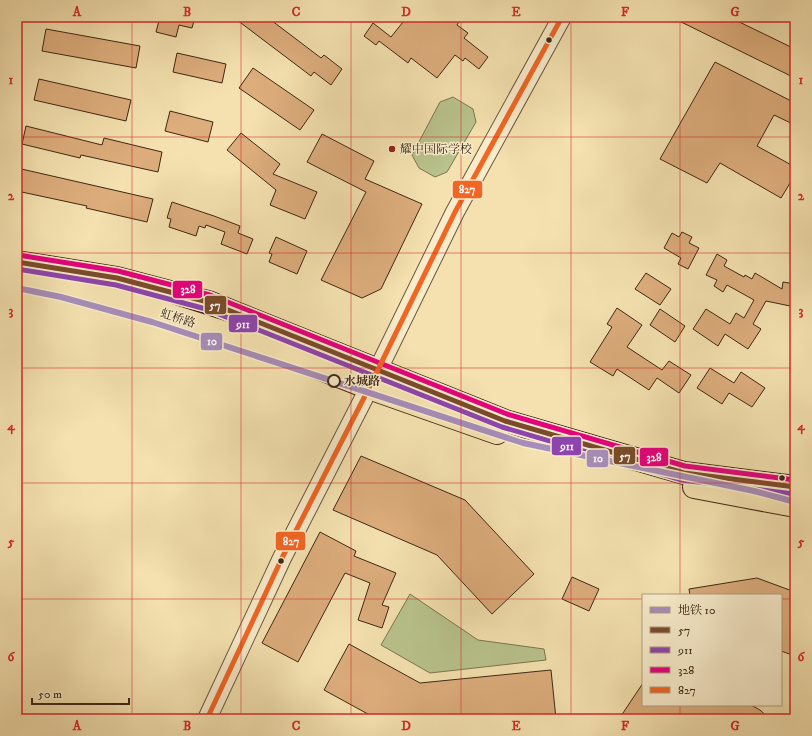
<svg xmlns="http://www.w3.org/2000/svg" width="812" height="736" font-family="'IM FELL DW Pica','Noto Serif SC',serif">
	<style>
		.green { fill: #b9c38c; stroke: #7c7550 }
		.building { fill: #ddad7c; stroke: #3e2714 }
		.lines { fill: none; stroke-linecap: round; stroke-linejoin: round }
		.minor-casing { stroke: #6c563b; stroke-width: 20 }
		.major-casing { stroke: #3e2714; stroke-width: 24 }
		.minor { stroke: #f8eccb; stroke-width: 18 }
		.major { stroke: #f4e1af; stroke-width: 22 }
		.bus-1-casing { stroke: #f8eccb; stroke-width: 8 }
		.bus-2-casing { stroke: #f8eccb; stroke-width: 8 }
		.bus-3-casing { stroke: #f8eccb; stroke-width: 8 }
		.bus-4-casing { stroke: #f8eccb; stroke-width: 8 }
		.bus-1 { stroke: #7a4b2a; stroke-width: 5 }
		.bus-2 { stroke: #8e44ad; stroke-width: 5 }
		.bus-3 { stroke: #e5007d; stroke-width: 5 }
		.bus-4 { stroke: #f26522; stroke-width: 5 }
		.metro-1-casing { stroke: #f8eccb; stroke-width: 9 }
		.metro-1 { stroke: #a78db9; stroke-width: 6 }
		.grid { fill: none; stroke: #d62828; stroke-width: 1; stroke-opacity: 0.55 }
		.bus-dot { fill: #3e2714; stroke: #f8eccb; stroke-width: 1.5 }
		.poi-dot { fill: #8f2418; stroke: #f8eccb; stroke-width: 1.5 }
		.stop-dot { fill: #f8eccb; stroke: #3e2714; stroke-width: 2 }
		.labels { text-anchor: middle; stroke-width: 3; stroke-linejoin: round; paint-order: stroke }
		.poi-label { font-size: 12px; fill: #3e2714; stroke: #f8eccb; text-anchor: start }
		.street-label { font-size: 12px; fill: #3e2714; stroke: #f8eccb }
		.stop-label { font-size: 12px; font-weight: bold; fill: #3e2714; stroke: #f8eccb; text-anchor: start }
		.line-badge { stroke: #f8eccb; stroke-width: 1.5 }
		.badge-label { font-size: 11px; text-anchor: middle; font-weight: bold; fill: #fff }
		.neatline { fill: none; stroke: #d62828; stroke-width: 1.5 }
		.grid-label { font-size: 13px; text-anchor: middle; font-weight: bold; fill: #d62828 }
	</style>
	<rect width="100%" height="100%" fill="#f4e1af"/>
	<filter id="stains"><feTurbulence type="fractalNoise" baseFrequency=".005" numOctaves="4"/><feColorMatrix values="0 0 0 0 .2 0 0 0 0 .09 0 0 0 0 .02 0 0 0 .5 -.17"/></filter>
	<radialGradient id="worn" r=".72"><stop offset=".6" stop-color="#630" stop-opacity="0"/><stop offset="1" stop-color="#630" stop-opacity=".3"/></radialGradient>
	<path class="green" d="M453,97L473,109L476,122L447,172L435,177L419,168L412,155L440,102Z
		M410,594L478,640L544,649L546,660L430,673L381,645Z"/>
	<path class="building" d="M160,17H195L192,28L179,25L176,37L156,32Z
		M233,17H267L321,58L324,55L342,69L331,85L314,72L311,76Z
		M407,17H462L457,25L468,33L464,38L488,57L479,69L465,58L463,61L455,55L437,78L411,58L408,63L379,41L376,45L364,36L373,23L391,37Z
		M671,17H729L795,49V78Z
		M46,29L140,46L136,68L42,51Z
		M177,53L226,64L222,83L173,72Z
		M715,62L795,103V125L774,115L757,146L795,167V175L781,198L720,163L707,183L660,159Z
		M253,68L314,110L300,130L239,88Z
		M39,79L131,100L126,121L34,100Z
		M170,111L213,122L208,142L165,131Z
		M26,126L102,145L104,138L162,152L158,172L81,155L80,158L22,144Z
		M241,133L280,164L273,174L317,192L305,219L270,205L276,190L227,150Z
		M322,134L374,161L365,179L422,204L381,289L362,298L321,280L366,192L307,162Z
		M17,168L153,199L147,222L86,208L87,206L17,191Z
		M172,202L214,216L240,226L238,233L253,239L247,254L221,244L225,232L206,225L205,228L199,226L196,236L169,227L171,219L167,218Z
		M682,232L692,237L689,243L699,248L688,269L678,264L681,258L664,248L672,233L679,237Z
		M276,237L307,251L297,274L269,262L272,254L269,253Z
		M717,254L727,260L724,266L744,277L745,275L752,279L755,273L782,289L783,282L795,284V307L766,301L753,324L761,329L748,349L725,334L718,346L693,329L706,309L730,324L736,313L744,318L754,300L727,285L723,292L714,286L717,280L706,275Z
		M646,273L671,289L660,305L635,289Z
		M617,308L642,325L627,347L662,370L669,361L691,375L679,393L657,378L649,390L617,369L613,376L590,362L612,327L607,324Z
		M660,309L685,326L675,342L650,325Z
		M710,368L734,383L741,372L765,388L752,407L729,393L722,404L697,388Z
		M361,456L465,500L534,574L492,614L437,555L333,510Z
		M320,532L356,551L354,556L396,573L382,605L389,607L382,628L358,620L370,583L345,573L298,662L262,643Z
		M572,577L599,589L589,611L562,599Z
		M757,578L795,592V656L781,651V595H690L689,589Z
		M349,644L420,683L551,670L556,719H377L324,690Z
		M643,683V705H751L760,710L770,719H619Z"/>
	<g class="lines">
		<g class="minor-casing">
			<path id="minor" d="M207,719L282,558L369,388L455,212L562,17"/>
		</g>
		<g class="major-casing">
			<path id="major" d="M17,262L117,278L208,302L505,421L684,473L795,487
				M17,276L123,300L248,340L369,388L497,433
				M694,487L795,506"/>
		</g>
		<use href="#minor" class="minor"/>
		<use href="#major" class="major"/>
		<g class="bus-1-casing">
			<path id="bus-1" d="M17,262L117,278L208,302L505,421L684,473L795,487"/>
		</g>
		<g class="bus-2-casing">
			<path id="bus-2" d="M17,269L116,285L206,309L502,427L682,480L794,494"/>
		</g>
		<g class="bus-3-casing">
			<path id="bus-3" d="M18,255L118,271L210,295L507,414L685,466L795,480"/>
		</g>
		<g class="bus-4-casing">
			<path id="bus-4" d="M207,719L282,558L369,388L455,212L562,17"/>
		</g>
		<use href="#bus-1" class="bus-1"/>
		<use href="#bus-2" class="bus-2"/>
		<use href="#bus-3" class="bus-3"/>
		<use href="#bus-4" class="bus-4"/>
		<g class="metro-1-casing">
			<path id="metro-1" d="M17,288L61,297L152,322L523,443L754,491L795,502"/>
		</g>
		<use href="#metro-1" class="metro-1"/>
	</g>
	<path class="grid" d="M132,17V719M241,17V719M351,17V719M461,17V719M571,17V719M680,17V595M17,137H795M17,253H795M17,368H795M17,483H795M17,599H643M781,599H795M680,705V719"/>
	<g class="bus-dot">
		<circle cx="549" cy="40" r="3.5"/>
		<circle cx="782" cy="478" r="3.5"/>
		<circle cx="281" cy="561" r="3.5"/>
	</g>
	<circle class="poi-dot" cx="392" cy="149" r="4"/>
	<circle class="stop-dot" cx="334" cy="381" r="6"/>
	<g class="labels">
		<g class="poi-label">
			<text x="400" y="153">耀中国际学校</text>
		</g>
		<g class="street-label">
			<text transform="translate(178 318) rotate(18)" y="4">虹桥路</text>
		</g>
		<g class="stop-label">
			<text x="344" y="385">水城路</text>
		</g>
	</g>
	<g class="line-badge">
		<rect x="452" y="180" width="31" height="19" rx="4" fill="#f26522"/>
		<rect x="172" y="280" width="31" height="19" rx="4" fill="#e5007d"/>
		<rect x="204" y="295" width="23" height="20" rx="4" fill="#7a4b2a"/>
		<rect x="228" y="314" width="30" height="19" rx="4" fill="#8e44ad"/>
		<rect x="200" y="332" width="23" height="19" rx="4" fill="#a78db9"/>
		<rect x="551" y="436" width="31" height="20" rx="4" fill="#8e44ad"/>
		<rect x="613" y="446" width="23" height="19" rx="4" fill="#7a4b2a"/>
		<rect x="639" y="447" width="30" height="20" rx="4" fill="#e5007d"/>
		<rect x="586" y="449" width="23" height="19" rx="4" fill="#a78db9"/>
		<rect x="275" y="531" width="31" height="20" rx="4" fill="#f26522"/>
	</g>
	<g class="badge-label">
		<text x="467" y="193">827</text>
		<text x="188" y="293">328</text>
		<text x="215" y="309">57</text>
		<text x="243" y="328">911</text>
		<text x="212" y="345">10</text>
		<text x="567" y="450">911</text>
		<text x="625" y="460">57</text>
		<text x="654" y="461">328</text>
		<text x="598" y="462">10</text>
		<text x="291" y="545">827</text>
	</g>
	<rect width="812" height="736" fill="none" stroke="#f4e1af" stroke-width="44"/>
	<rect x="642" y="594" width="140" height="112" fill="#f8eccb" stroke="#ae9d82"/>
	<rect x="650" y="607" width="20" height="6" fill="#a78db9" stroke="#ae9d82"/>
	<text x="678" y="614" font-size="12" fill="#3e2714">地铁 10</text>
	<rect x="650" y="627" width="20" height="6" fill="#7a4b2a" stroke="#ae9d82"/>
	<text x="678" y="634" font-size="12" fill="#3e2714">57</text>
	<rect x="650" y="647" width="20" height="6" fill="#8e44ad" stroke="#ae9d82"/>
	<text x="678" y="654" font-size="12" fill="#3e2714">911</text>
	<rect x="650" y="667" width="20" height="6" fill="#e5007d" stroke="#ae9d82"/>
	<text x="678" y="674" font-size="12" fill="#3e2714">328</text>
	<rect x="650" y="687" width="20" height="6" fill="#f26522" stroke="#ae9d82"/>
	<text x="678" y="694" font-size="12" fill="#3e2714">827</text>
	<path d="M32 698v6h97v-6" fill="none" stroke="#3e2714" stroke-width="2"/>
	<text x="38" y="698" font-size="12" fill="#3e2714" stroke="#f8eccb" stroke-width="3" paint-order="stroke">50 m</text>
	<rect x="22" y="22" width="768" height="692" class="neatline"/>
	<g class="grid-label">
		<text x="77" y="16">A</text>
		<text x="187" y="16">B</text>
		<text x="296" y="16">C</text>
		<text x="406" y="16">D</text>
		<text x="516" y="16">E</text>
		<text x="625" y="16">F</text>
		<text x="735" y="16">G</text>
		<text x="11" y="84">1</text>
		<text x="801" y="84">1</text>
		<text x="11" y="200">2</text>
		<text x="801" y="200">2</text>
		<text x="11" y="315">3</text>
		<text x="801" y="315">3</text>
		<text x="11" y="430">4</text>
		<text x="801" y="430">4</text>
		<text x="11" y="546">5</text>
		<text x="801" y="546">5</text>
		<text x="11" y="661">6</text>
		<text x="801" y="661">6</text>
		<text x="77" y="730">A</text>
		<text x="187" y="730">B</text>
		<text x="296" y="730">C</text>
		<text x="406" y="730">D</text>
		<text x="516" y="730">E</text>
		<text x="625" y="730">F</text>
		<text x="735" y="730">G</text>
	</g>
	<rect width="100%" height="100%" filter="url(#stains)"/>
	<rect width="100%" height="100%" fill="url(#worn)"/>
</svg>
